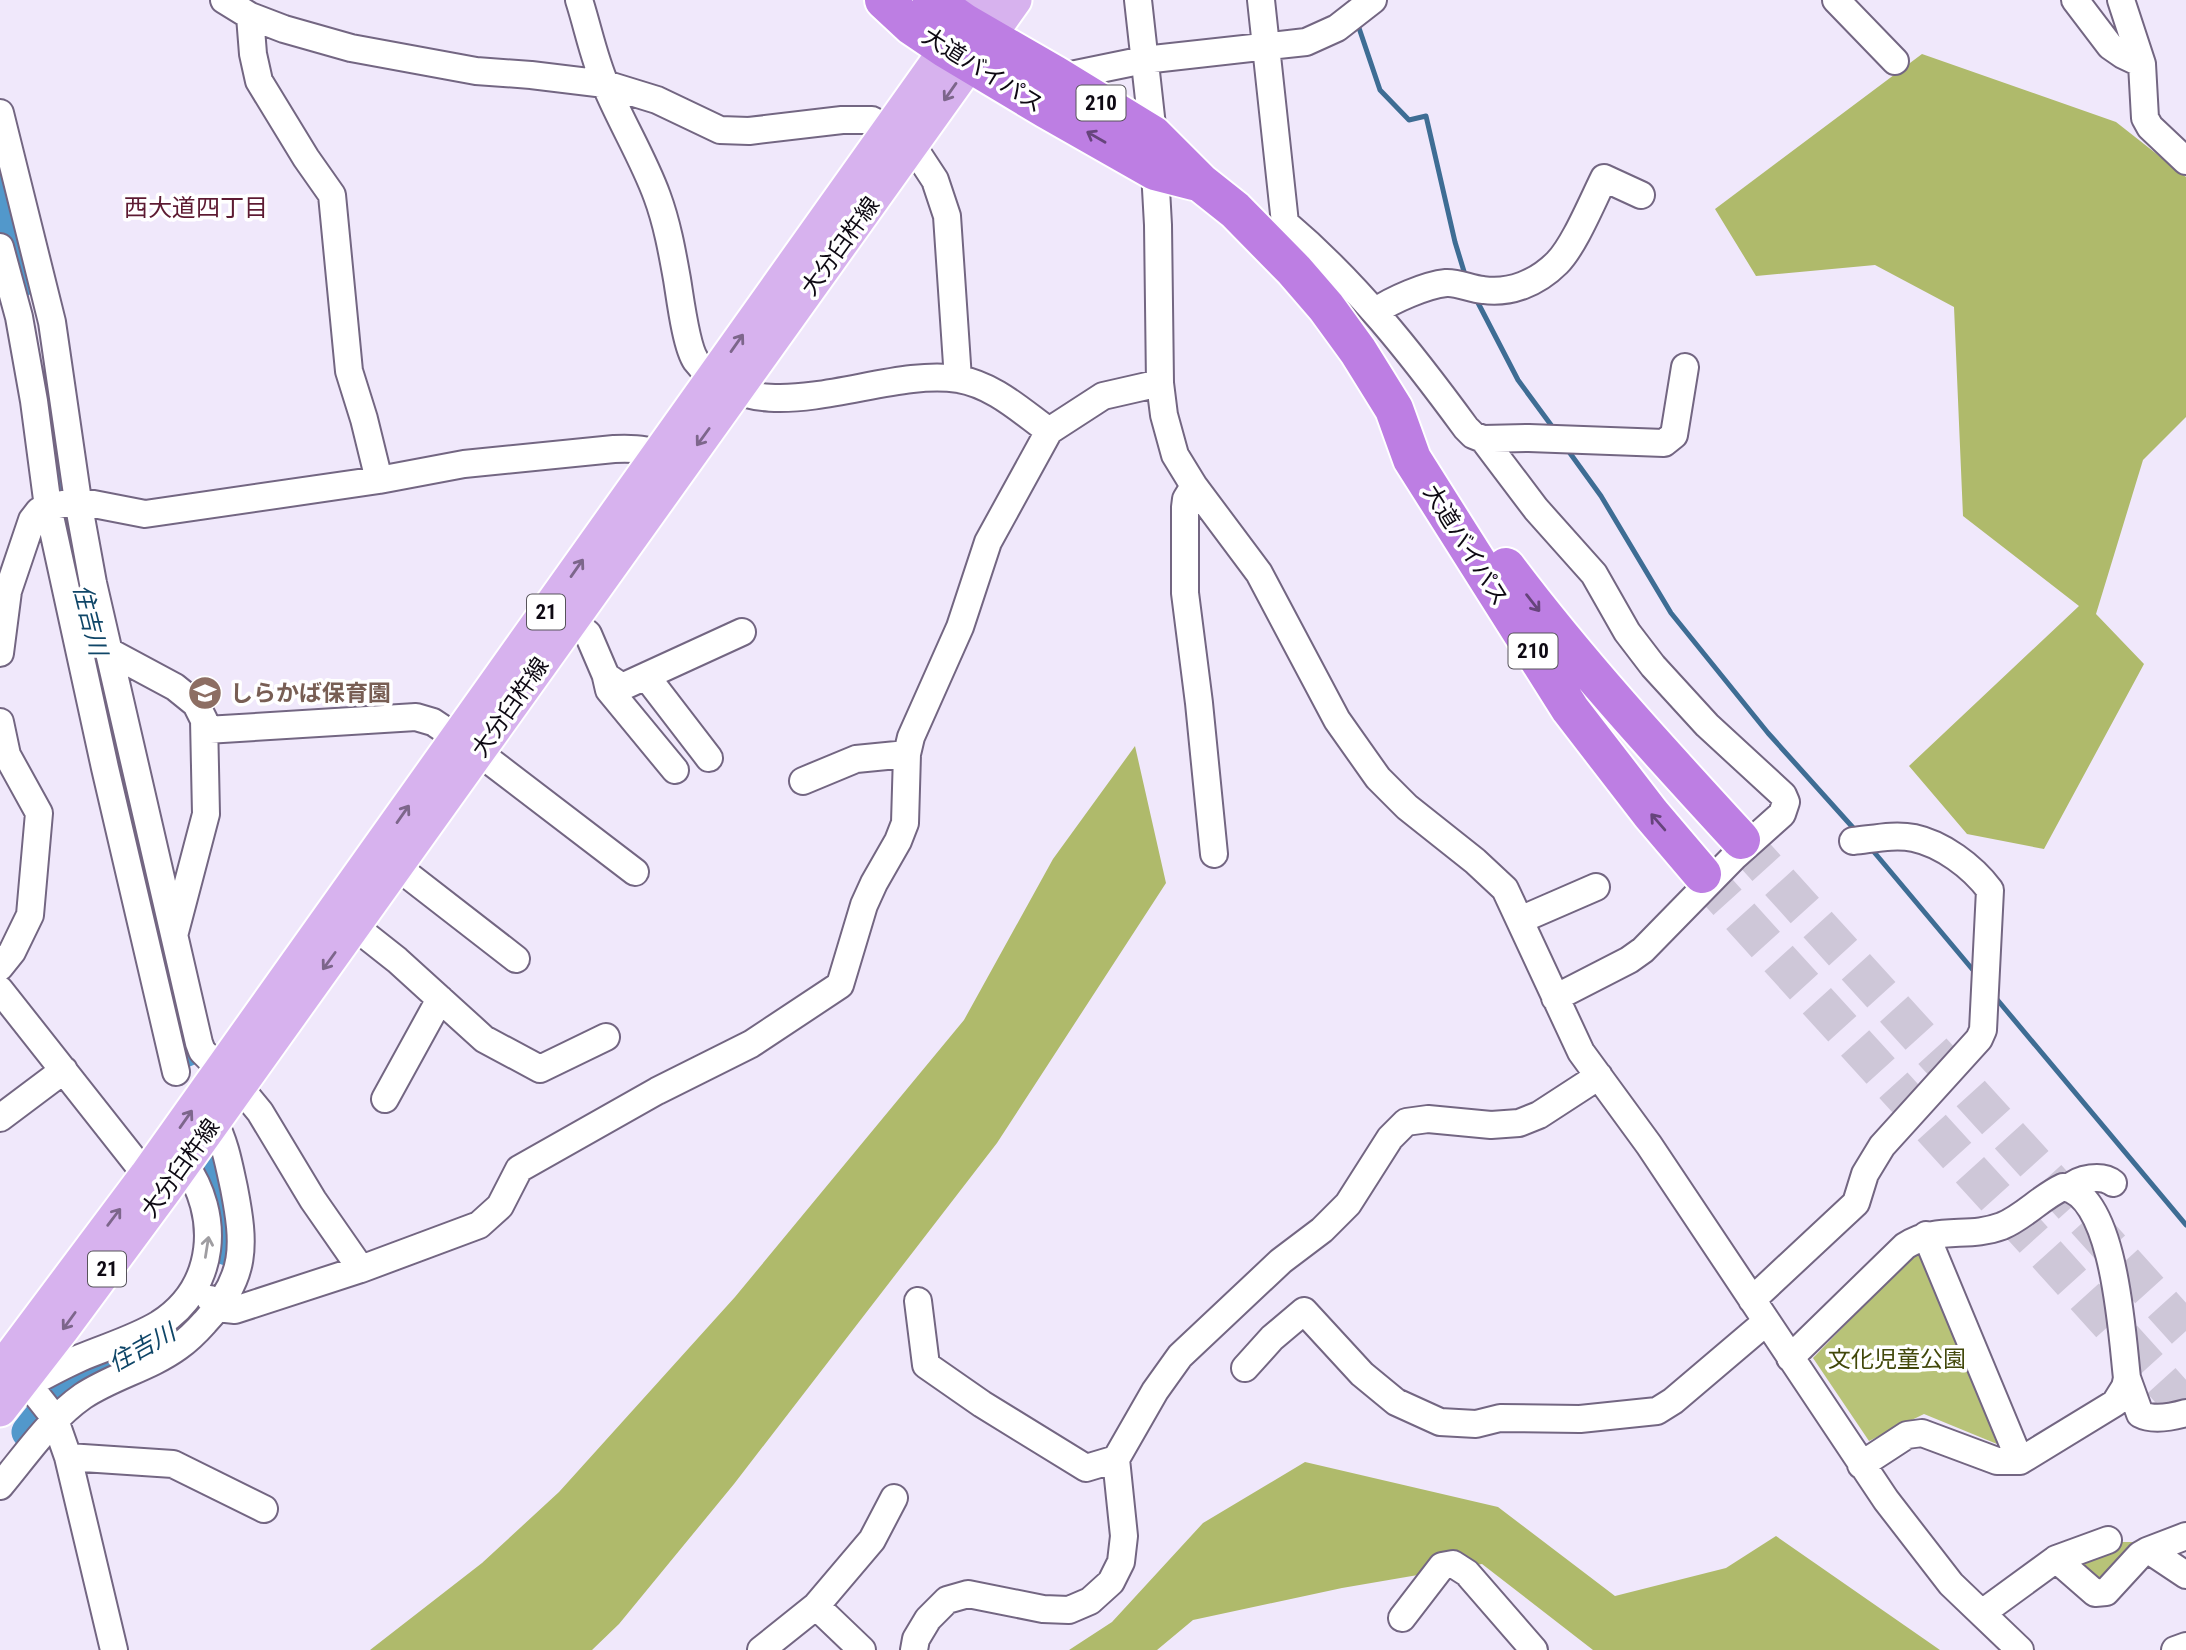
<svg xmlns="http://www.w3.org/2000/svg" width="2186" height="1650" font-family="'Roboto Condensed','Noto Sans JP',sans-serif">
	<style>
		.green { fill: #b8c378 }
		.forest { fill: #afba6b }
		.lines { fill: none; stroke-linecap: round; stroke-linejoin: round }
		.stream { stroke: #3e6d94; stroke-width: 5 }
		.river { stroke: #5298cb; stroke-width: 33 }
		.highway-tunnel { stroke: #cec7d8; stroke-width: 38; stroke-dasharray: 38 19; stroke-linecap: butt }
		.minor-casing { stroke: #736682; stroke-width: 30 }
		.major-casing { stroke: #fff; stroke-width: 37 }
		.highway-casing { stroke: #fff; stroke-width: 42 }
		.minor { stroke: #fff; stroke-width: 26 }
		.major { stroke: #d7b2ee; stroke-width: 33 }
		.highway { stroke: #bd7ee3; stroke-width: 38 }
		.oneway { stroke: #7d668b }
		.oneway2 { stroke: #66447b }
		.oneway3 { stroke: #9f9da1 }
		.labels { text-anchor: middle; stroke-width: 7; stroke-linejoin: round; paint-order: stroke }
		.shield { fill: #fff; stroke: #56535a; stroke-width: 2 }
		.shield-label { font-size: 21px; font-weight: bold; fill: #0e0913 }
		.street-label { font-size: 23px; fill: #0e0913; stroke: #fff }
		.education-label { font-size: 23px; font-weight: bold; fill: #785e54; stroke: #fff; text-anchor: start }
		.park-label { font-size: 23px; fill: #42480b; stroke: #fff }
		.neighbourhood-label { font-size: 24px; fill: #5d1a32; stroke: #fff }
		.water-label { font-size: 24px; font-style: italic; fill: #0f4668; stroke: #fff }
	</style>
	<rect width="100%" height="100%" fill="#f0e8fb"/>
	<path class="green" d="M1920,1248L1997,1444L1924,1414L1869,1441L1813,1358Z
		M2111,1542H2135L2138,1545L2096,1584L2076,1558Z"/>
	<path class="forest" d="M1922,54L2116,122L2186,177V417L2143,460L2096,614L2144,664L2044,849L1967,834L1909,766L2079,606L1963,516L1954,307L1875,265L1756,276L1715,209Z
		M1135,746L1166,883L997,1143L734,1484L619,1624L592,1650H370L482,1563L559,1492L735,1297L964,1020L1053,859Z
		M1305,1462L1498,1507L1615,1596L1726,1568L1776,1536L1940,1650H1593L1482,1564L1342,1588L1193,1620L1157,1650H1069L1112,1622L1203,1523Z"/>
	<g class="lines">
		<path class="stream" d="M1355,25L1359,28L1380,90L1409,120L1426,116L1455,242L1466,278
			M1475,297L1518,380L1554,429
			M1567,449L1601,496L1671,613L1768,733L1856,831
			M1869,846L1978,976
			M1995,997L2186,1225"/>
		<path class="river" d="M0,189L19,282
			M46,417L88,610
			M175,994L187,1050
			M212,1159L227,1219V1249
			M28,1432C43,1413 60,1391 81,1378C117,1356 159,1350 191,1320"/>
		<path class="highway-tunnel" d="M1741,840L2186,1331
			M1702,874L2186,1408"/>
		<g class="minor-casing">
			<path id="minor" d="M224,0L250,16L284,29L351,48L476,71L531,75L605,84L657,100L720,130L749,131L842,120H872L912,145L935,180L947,216L958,379
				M579,0C588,28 594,59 606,86C621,122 644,160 657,196C667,223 672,251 677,279C680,297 686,347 696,361C756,440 879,366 958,379C994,385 1021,411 1049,431
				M1138,0L1153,135L1158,225L1160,383L1164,415L1175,455L1194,486L1259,573L1337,720L1378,778L1407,807L1475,861L1505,889L1581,1052L1649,1145L1886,1500L1951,1584L2020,1650
				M1261,0L1285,223L1273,233
				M1836,0L1895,61
				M2075,0L2110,46L2123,55L2142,64
				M2121,0L2142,64L2145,118L2150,127L2186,161
				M250,16L253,54L259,81L306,158L332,195L349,371L364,419L379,480
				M1055,75L1066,76L1144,60L1306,42L1337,28L1373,0
				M0,113L52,322L78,501L93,583L199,1043L202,1051L246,1095L260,1112L313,1200L361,1269L479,1225L500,1206L519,1169L657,1091L751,1044L840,985L864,905L874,883L898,841L905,823L907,754L911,737L960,627L988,542L1049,431L1103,396L1160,383
				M1285,223C1356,283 1411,353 1466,428L1473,435L1483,439L1529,438L1664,443L1674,435L1685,367
				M0,247L19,317L34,401L48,507L105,768L176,1072
				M1376,311C1392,300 1426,285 1446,283C1457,282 1471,289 1483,290C1510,294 1537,283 1557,263C1574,246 1592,202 1604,178L1641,195
				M1483,439L1536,509L1594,574L1627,632L1653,666L1707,725L1783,795L1786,802L1782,814L1735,856L1643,950L1629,960L1555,998
				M1194,486L1186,499L1185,507V593L1199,703L1214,854
				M558,609L588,634L606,676L622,687L742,632
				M108,651L175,687L196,704L204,720L206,814L175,932
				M0,653L8,591L32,520L39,511L48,507L78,501L145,514L379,480L464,464L614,449C639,448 651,449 672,462
				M646,676L709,758
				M606,677L609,690L675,770
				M0,722L7,755L39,813L30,915L12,952L0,967
				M206,730L416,717L433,722L478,752L635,872
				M803,781L856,759L907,754
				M382,855L516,959
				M340,915L397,960L484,1039L540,1069L606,1037
				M1520,920L1596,887
				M0,990L146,1175L161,1185
				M385,1099L440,999
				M0,1118L64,1070
				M2069,1188C2079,1178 2102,1174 2113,1183
				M1926,1235L2020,1461
				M210,1299L226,1309L235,1310L361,1269
				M1752,1300L1856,1203L1865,1174L1882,1146L1979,1039L1983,1030L1990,890C1972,866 1942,844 1914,838C1894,834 1873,839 1853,841
				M918,1301L926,1365L982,1404L1086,1468L1116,1459
				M1790,1358L1905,1246C1937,1225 1968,1239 2002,1226C2024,1217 2041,1197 2063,1187C2115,1194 2122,1336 2127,1378L2125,1387L2115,1403L2020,1461H1997L1922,1433L1907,1435L1861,1465
				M1245,1368L1272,1338L1304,1311L1362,1374L1396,1402L1440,1422L1476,1424L1500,1418L1580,1419L1657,1411L1673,1401L1766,1322
				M13,1375L35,1393L54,1417L68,1457L114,1650
				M2127,1378L2140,1414C2153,1421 2172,1417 2186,1413
				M27,1385C44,1376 62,1366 80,1358C106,1347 134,1339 159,1324C217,1287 221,1215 184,1163
				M68,1457L173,1464L264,1509
				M0,1486C26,1455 50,1419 83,1396C113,1376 149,1368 178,1347C188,1340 197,1331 205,1322C247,1277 245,1245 234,1188C229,1165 225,1142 214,1122
				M2147,1551L2186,1536
				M2056,1559L2108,1540
				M816,1606L862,1650
				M1982,1613L2056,1559L2095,1593L2106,1592L2140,1555L2147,1551L2153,1553L2186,1575
				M1402,1618L1442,1566L1453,1564L1467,1573L1534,1650
				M761,1650L816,1606L872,1540L894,1498
				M914,1650L916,1639L928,1619L947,1600L968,1594L1043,1609L1069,1610L1090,1601L1111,1582L1121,1562L1124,1536L1116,1459L1155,1391L1180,1356L1281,1261L1322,1230L1348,1204L1390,1138L1406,1122L1428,1119L1491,1125L1519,1123L1539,1115L1599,1076
				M2175,1650L2186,1646"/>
		</g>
		<g class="major-casing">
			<path id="major" d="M0,1370L146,1175L981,0
				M0,1410L62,1330L166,1189L1015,0"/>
		</g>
		<g class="highway-casing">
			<path id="highway" d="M884,0L912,26L946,49L1046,109L1155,171L1194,181
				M932,0L965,23L1055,75L1153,135L1201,183L1235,210L1294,270L1326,307L1358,351L1394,409L1412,459L1570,709L1651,814L1702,874
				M1506,567C1578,663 1660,752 1741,840"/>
		</g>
		<use href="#minor" class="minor"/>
		<use href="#major" class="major"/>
		<use href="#highway" class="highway"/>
	</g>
	<defs><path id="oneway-shaft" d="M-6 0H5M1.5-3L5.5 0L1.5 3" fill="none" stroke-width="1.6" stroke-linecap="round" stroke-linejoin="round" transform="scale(1.75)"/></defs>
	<g class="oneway">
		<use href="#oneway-shaft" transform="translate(950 92) rotate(125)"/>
		<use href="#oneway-shaft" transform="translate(737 343) rotate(-55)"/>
		<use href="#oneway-shaft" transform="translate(703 437) rotate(126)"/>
		<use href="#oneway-shaft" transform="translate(577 568) rotate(-55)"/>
		<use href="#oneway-shaft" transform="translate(403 814) rotate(-55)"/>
		<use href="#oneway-shaft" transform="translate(329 961) rotate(126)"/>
		<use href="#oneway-shaft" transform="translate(186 1119) rotate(-55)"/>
		<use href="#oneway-shaft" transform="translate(114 1217) rotate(-53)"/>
		<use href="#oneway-shaft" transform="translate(69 1321) rotate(126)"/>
	</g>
	<g class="oneway2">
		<use href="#oneway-shaft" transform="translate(1096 137) rotate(-150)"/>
		<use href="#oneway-shaft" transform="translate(1533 603) rotate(52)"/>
		<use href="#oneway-shaft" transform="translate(1658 822) rotate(-131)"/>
	</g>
	<use class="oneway3" href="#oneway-shaft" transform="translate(207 1247) rotate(-81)"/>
	<defs>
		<g id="school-disc" transform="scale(1.75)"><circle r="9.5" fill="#8d6e63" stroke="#fff"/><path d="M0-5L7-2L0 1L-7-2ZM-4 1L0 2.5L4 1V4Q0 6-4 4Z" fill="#fff"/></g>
	</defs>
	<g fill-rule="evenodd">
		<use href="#school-disc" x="205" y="693"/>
	</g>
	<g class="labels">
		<g class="shield">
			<rect x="1076.5" y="85.5" width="49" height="35" rx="5"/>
			<rect x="527" y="594.5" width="38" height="35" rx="5"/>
			<rect x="1508.5" y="633.5" width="49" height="35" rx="5"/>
			<rect x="88" y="1251.5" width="38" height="35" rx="5"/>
		</g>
		<g class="shield-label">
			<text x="1101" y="110">210</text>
			<text x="546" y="619">21</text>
			<text x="1533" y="658">210</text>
			<text x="107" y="1276">21</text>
		</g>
		<g class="street-label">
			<text transform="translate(983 70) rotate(32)" y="8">大道バイパス</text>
			<text transform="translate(840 246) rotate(-54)" y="8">大分臼杵線</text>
			<text transform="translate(1466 545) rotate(58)" y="8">大道バイパス</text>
			<text transform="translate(510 707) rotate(-55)" y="8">大分臼杵線</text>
			<text transform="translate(180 1168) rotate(-54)" y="8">大分臼杵線</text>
		</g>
		<g class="education-label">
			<text x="230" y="701">しらかば保育園</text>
		</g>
		<g class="park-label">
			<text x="1897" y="1367">文化児童公園</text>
		</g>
		<g class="neighbourhood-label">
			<text x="196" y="216">西大道四丁目</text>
		</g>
		<g class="water-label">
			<text transform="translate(90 620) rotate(76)" y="8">住吉川</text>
			<text transform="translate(142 1348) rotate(-29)" y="8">住吉川</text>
		</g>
	</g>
</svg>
